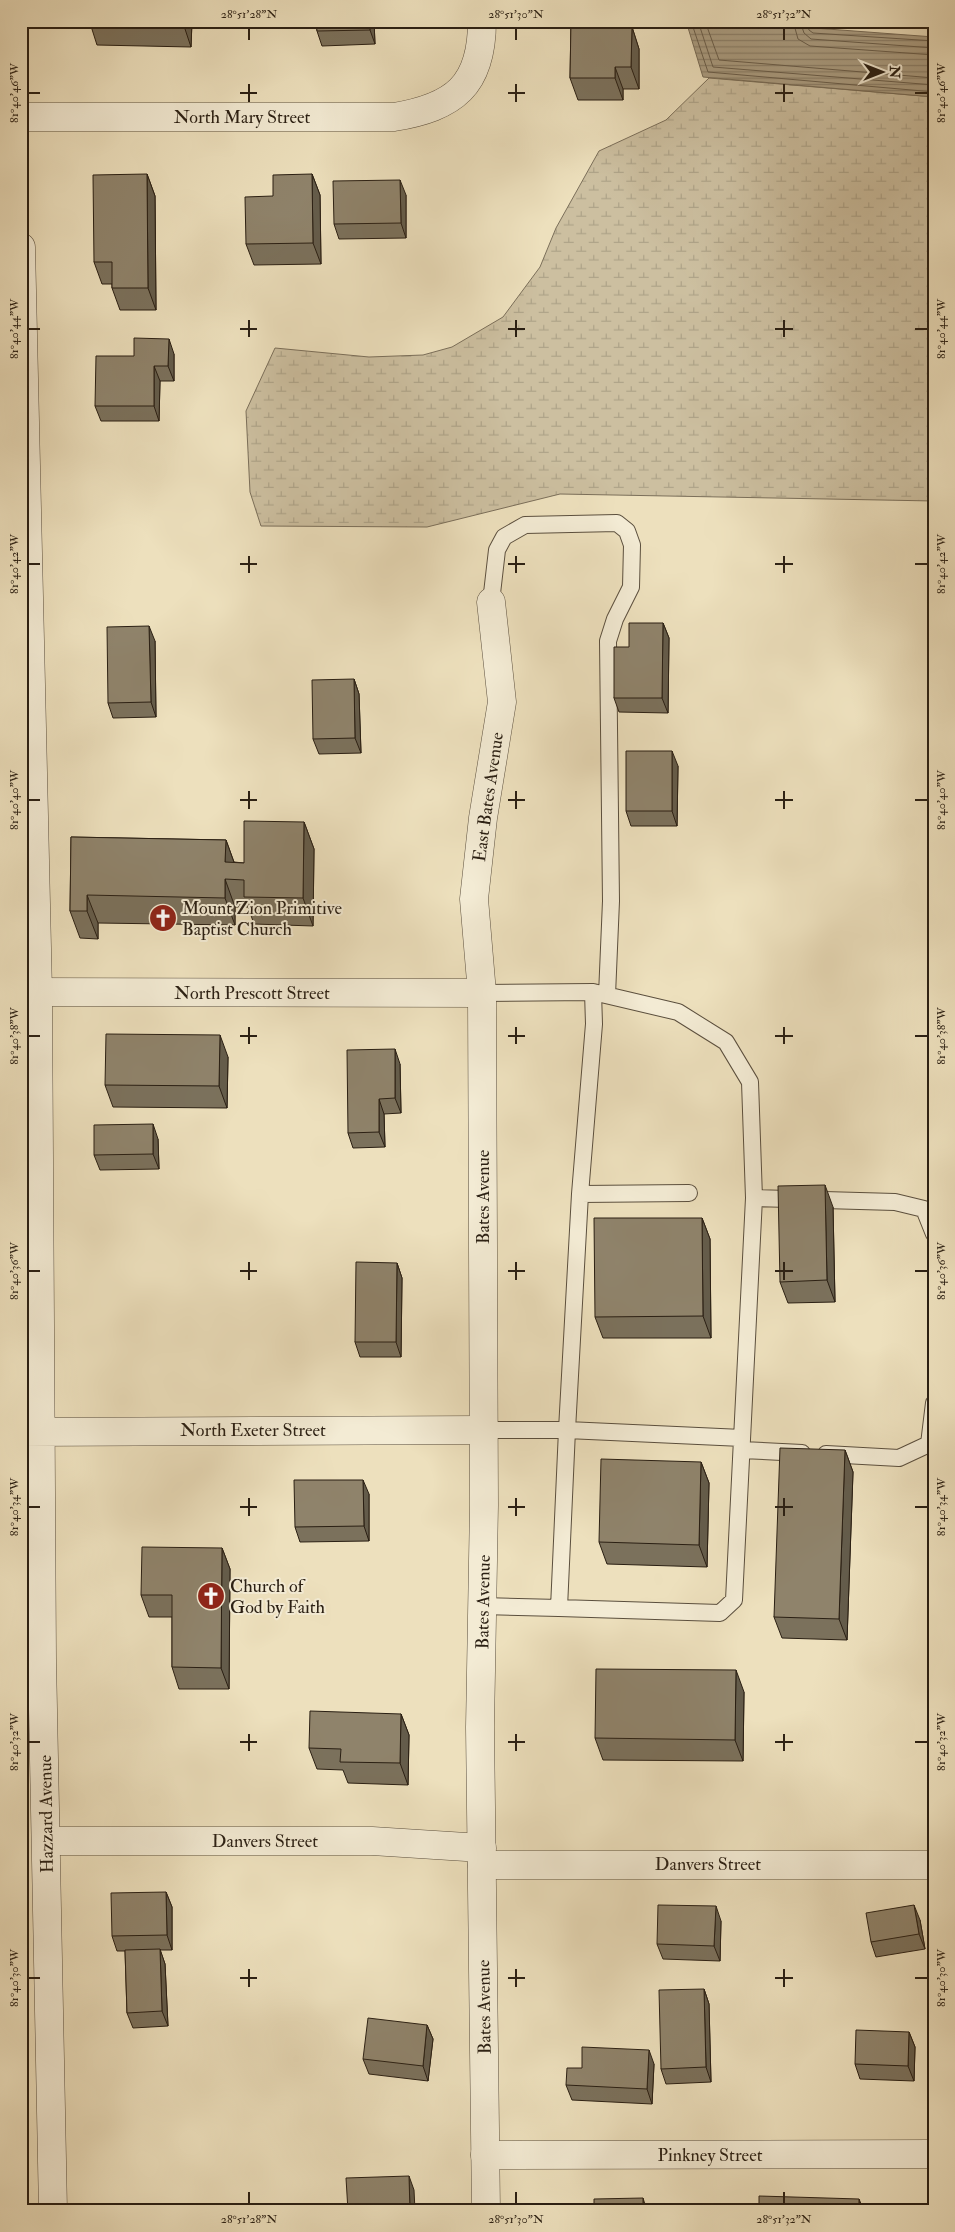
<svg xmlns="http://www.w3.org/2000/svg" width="955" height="2232" font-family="'IM FELL Double Pica',serif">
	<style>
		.wetland { fill: url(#wetland-marsh); stroke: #7b6f5a }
		.water { fill: url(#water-rules); stroke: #776b56 }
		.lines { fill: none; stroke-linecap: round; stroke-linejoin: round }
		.shore { stroke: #6a5e4b; stroke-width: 1 }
		.service-casing { stroke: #5b4f3e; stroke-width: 18 }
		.minor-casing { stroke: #5b4f3e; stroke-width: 29 }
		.tertiary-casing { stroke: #5b4f3e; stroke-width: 29 }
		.service { stroke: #f3ebd4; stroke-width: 16 }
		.minor { stroke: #f3ebd4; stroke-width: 28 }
		.tertiary { stroke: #f3ebd4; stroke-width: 28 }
		.wall { fill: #7b715c; stroke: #2a1f13 }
		.shaded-wall { fill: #645c4b; stroke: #2a1f13 }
		.building { fill: #8f836b; stroke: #2a1f13 }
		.ticks { fill: none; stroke: #2a1f13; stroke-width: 2 }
		.labels { text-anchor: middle; stroke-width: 4; stroke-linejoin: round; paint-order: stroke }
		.street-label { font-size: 18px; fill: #2a1f13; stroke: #f3ebd4 }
		.poi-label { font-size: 18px; fill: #2a1f13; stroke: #f3ebd4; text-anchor: start }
		.neatline { fill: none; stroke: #2a1f13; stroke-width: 2 }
		.ticks-label { font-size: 12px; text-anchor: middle; fill: #2a1f13 }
	</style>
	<defs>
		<pattern id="wetland-marsh" width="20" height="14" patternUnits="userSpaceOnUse" patternTransform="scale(1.25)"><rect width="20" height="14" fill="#ccbfa0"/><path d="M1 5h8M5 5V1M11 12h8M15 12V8" fill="none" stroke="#afa489"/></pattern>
		<pattern id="water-rules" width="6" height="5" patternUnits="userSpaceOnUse" patternTransform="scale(1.25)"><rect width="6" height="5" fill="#ab9e83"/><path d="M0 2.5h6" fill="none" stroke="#8b806a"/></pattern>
	</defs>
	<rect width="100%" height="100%" fill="#ede0bd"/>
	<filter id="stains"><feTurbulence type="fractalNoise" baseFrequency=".004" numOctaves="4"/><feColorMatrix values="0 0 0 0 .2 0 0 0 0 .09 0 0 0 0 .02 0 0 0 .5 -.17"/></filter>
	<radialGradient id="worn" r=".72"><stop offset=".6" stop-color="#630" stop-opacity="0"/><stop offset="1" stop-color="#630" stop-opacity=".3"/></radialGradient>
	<path class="wetland" d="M709,78L934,97V501L560,494L427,527L261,526L250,492L246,411L275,348L369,357L423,355L452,347L503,317L540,267L556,228L599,151L666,120Z"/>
	<path class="water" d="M686,21H811L814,28L934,37V97L703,77Z"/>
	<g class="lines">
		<path class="shore" d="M691,21L708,72L934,92
			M698,21L713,67L934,85
			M705,21L719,60L934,78
			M793,21L798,39L810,46L934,55
			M800,21L804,33L811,39L934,48
			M806,21L809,30L813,33L934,41"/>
		<g class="service-casing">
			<path id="service" d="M491,602L497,550L504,537L525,525L617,523L627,531L632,545L631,587L615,619L608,641L611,901L607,995
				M482,993L593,992L594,1024L580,1194L567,1430H484
				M580,1194L689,1193
				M754,1198L895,1202L924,1209L934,1234
				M742,1450L802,1453
				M826,1454L899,1458L929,1444L934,1403
				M482,1606L559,1608L567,1430L742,1438
				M559,1608L720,1613L734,1600L754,1198L750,1082L726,1042L678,1012L593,992"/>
		</g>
		<g class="minor-casing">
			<path id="minor" d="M21,117H394C454,107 482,86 482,21
				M21,247L38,992L42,1659L53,2211
				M482,993L474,899L483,818L502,702L491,602
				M21,1432L484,1430
				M46,1841H372L482,1848
				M482,1865H934
				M485,2155L934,2154"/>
		</g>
		<g class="tertiary-casing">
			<path id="tertiary" d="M21,992L482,993L484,1505L480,1727L486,2211"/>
		</g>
		<use href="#service" class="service"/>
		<use href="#minor" class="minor"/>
		<use href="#tertiary" class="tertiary"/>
	</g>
	<path class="wall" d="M90,21H192L191,47L97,45L90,23Z
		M316,21H374L375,44L322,46L317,31Z
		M571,21H624V27H632L639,49V89H623V100H578L570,78Z
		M147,174L155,196L156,310H120L112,288V284H102L94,262Z
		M312,174L320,195L321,264L254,265L246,244L273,196Z
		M406,195V238L339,239L334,224Z
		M174,354V381H160L159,421H101L95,406L134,356Z
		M663,623L669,638L668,713L619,712L614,698L629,647Z
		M155,641L156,717L113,718L108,703Z
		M354,679L359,694L361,753L319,754L313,739Z
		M678,766L677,826H631L626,811Z
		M304,822L314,849L313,926L254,924L248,907H235V925L98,923V939L80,938L70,911L71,837L226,840L234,862L244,863Z
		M228,1057L227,1108L113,1107L105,1085Z
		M400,1064L401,1113L384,1114L385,1147L353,1148L348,1133Z
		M158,1139L159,1169L100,1170L94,1155Z
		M833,1207L835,1302L788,1303L780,1282Z
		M702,1218L710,1239L711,1338H603L595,1317Z
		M397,1263L402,1278L401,1357H360L355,1342Z
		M845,1450L853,1472L847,1640L782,1638L774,1617Z
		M701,1462L709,1483L707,1567L607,1564L599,1542Z
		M369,1494V1541L300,1542L295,1527Z
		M222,1548L230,1569L229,1689H179L172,1667V1617H149L141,1595Z
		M744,1692L743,1761L603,1760L595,1738Z
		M401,1714L409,1735L408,1785L348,1783L343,1770L317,1769L309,1748Z
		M166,1892L172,1907V1950H160L165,1964L168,2026L133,2028L127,2013L125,1951H117L112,1936Z
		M920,1920L925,1949L876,1957L871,1942Z
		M721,1921L720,1961L663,1959L657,1944Z
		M704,1989L709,2004L711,2082L666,2084L661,2069Z
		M427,2025L433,2039L428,2081L369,2074L363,2059Z
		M909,2032L915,2047L914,2081L860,2079L855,2064Z
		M654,2064L652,2104L572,2100L566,2085L582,2068Z"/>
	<path class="shaded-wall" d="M184,21H192L191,47L184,26Z
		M369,21H374L375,44L370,30Z
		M616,21H624V49L616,27Z
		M632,27L639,49V89L631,67Z
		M615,67L623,89V100L615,78Z
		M147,174L155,196L156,310L148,288Z
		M312,174L320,195L321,264L313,243Z
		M400,180L406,195V238L401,223Z
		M169,339L174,354V381L168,366Z
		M154,366L160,381L159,421L154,406Z
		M663,623L669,638L668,713L662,698Z
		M149,626L155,641L156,717L151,702Z
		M354,679L359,694L361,753L355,738Z
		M672,751L678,766L677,826L672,811Z
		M304,822L314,849L313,926L303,898Z
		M226,840L236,868L225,862Z
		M225,879L235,907V925L225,898Z
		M87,895L98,923V939L87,911Z
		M220,1035L228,1057L227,1108L219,1086Z
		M395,1049L400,1064L401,1113L395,1098Z
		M379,1099L384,1114L385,1147L379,1132Z
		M153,1124L158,1139L159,1169L153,1154Z
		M825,1185L833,1207L835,1302L827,1280Z
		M702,1218L710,1239L711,1338L703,1316Z
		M397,1263L402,1278L401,1357L396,1342Z
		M845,1450L853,1472L847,1640L839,1619Z
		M701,1462L709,1483L707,1567L699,1545Z
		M363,1480L369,1494V1541L364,1526Z
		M222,1548L230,1569L229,1689L221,1668Z
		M736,1670L744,1692L743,1761L735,1740Z
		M401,1714L409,1735L408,1785L400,1763Z
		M166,1892L172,1907V1950L167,1935Z
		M914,1905L920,1920L925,1949L919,1934Z
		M716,1906L721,1921L720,1961L714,1946Z
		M160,1949L165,1964L168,2026L162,2011Z
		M704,1989L709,2004L711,2082L706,2067Z
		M427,2025L433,2039L428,2081L423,2066Z
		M909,2032L915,2047L914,2081L908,2066Z
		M649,2050L654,2064L652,2104L647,2089Z
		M409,2176L414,2190L415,2211H410Z
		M643,2198L647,2211H643Z
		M859,2199L864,2211H859Z"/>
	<path class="building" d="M90,21H184V26L90,23Z
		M316,21H369L370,30L317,31Z
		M571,21H616V27H632L631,67H615V78H570Z
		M147,174L148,288H112V262H94L93,175Z
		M312,174L313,243L246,244L245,197L273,196V175Z
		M400,180L401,223L334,224L333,181Z
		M134,338L169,339L168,366H154V406H95L96,356H134Z
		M629,623H663L662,698H614V647H629Z
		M149,626L151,702L108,703L107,627Z
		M354,679L355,738L313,739L312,680Z
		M626,751H672V811H626Z
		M244,821L304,822L303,898L244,897V880L225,879V898L87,895V911H70L71,837L226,840L225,862L244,863Z
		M106,1034L220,1035L219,1086L105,1085Z
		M395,1049V1098L379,1099V1132L348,1133L347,1050Z
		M153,1124V1154L94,1155V1125Z
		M825,1185L827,1280L780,1282L778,1186Z
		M594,1218H702L703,1316L595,1317Z
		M356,1262L397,1263L396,1342H355Z
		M780,1448L845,1450L839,1619L774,1617Z
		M601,1459L701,1462L699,1545L599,1542Z
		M294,1480H363L364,1526L295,1527Z
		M142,1547L222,1548L221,1668L172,1667V1595H141Z
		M596,1669L736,1670L735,1740L595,1738Z
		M310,1711L401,1714L400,1763L340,1762L341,1749L309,1748Z
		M166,1892L167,1935L112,1936L111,1893Z
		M658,1905L716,1906L714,1946L657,1944Z
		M914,1905L919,1934L871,1942L866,1913Z
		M160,1949L162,2011L127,2013L125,1950Z
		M704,1989L706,2067L661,2069L659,1990Z
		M368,2018L427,2025L423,2066L363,2059Z
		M856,2030L909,2032L908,2066L855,2064Z
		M582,2047L649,2050L647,2089L566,2085L567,2068H582Z
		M409,2176L410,2211H348L346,2178Z
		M759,2196L859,2199V2211H759Z
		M643,2198V2211H594V2199Z"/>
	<path class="ticks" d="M249,28V40M516,28V40M784,28V40M249,84V102M516,84V102M784,84V102M28,93H40M240,93H257M508,93H525M775,93H793M915,93H928M249,320V337M516,320V337M784,320V337M28,329H40M240,329H257M508,329H525M775,329H793M915,329H928M249,556V573M516,556V573M784,556V573M28,564H40M240,564H257M508,564H525M775,564H793M915,564H928M249,791V809M516,791V809M784,791V809M28,800H40M240,800H257M508,800H525M775,800H793M915,800H928M249,1027V1044M516,1027V1044M784,1027V1044M28,1036H40M240,1036H257M508,1036H525M775,1036H793M915,1036H928M249,1262V1280M516,1262V1280M784,1262V1280M28,1271H40M240,1271H257M508,1271H525M775,1271H793M915,1271H928M249,1498V1516M516,1498V1516M784,1498V1516M28,1507H40M240,1507H257M508,1507H525M775,1507H793M915,1507H928M249,1734V1751M516,1734V1751M784,1734V1751M28,1742H40M240,1742H257M508,1742H525M775,1742H793M915,1742H928M249,1969V1987M516,1969V1987M784,1969V1987M28,1978H40M240,1978H257M508,1978H525M775,1978H793M915,1978H928M249,2192V2204M516,2192V2204M784,2192V2204"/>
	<defs>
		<g id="church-disc" transform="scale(1.4375)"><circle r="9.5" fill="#8f2418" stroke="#f3ebd4"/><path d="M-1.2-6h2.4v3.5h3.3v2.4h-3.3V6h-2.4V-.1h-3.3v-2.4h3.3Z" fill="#fff"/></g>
	</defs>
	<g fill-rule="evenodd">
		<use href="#church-disc" x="163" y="918"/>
		<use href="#church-disc" x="211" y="1596"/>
	</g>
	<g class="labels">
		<g class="street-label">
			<text x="242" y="123">North Mary Street</text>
			<text transform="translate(488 797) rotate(-82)" y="6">East Bates Avenue</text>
			<text x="252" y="999">North Prescott Street</text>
			<text transform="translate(483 1197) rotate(-90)" y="6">Bates Avenue</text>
			<text x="253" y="1436">North Exeter Street</text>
			<text transform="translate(483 1602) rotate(-89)" y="6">Bates Avenue</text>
			<text transform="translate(46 1814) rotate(-91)" y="6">Hazzard Avenue</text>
			<text x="265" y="1847">Danvers Street</text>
			<text x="708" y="1870">Danvers Street</text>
			<text transform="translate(484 2007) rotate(-91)" y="6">Bates Avenue</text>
			<text x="710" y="2161">Pinkney Street</text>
		</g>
		<g class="poi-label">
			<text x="182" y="914">Mount Zion Primitive<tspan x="182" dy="21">Baptist Church</tspan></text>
			<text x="230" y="1592">Church of<tspan x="230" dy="21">God by Faith</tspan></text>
		</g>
	</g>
	<rect width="955" height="2232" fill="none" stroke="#ede0bd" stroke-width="55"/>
	<g transform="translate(882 72) rotate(90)" stroke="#f3ebd4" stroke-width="4" paint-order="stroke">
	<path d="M0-4L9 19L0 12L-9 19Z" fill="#2a1f13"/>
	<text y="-8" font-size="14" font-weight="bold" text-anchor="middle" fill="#2a1f13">N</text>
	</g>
	<rect x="28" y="28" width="900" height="2176" class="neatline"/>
	<g class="ticks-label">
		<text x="249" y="18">28°51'28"N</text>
		<text x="516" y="18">28°51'30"N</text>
		<text x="784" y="18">28°51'32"N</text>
		<text transform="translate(941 93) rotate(-90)" y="4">81°40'46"W</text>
		<text transform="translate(14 93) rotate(-90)" y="4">81°40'46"W</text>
		<text transform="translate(14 329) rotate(-90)" y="4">81°40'44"W</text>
		<text transform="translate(941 329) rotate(-90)" y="4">81°40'44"W</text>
		<text transform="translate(14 564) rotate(-90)" y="4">81°40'42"W</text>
		<text transform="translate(941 564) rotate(-90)" y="4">81°40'42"W</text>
		<text transform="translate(14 800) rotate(-90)" y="4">81°40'40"W</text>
		<text transform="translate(941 800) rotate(-90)" y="4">81°40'40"W</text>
		<text transform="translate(14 1036) rotate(-90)" y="4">81°40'38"W</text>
		<text transform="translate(941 1036) rotate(-90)" y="4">81°40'38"W</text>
		<text transform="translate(14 1271) rotate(-90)" y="4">81°40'36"W</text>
		<text transform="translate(941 1271) rotate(-90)" y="4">81°40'36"W</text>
		<text transform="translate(14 1507) rotate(-90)" y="4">81°40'34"W</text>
		<text transform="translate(941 1507) rotate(-90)" y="4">81°40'34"W</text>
		<text transform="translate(14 1742) rotate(-90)" y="4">81°40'32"W</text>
		<text transform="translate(941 1742) rotate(-90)" y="4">81°40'32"W</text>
		<text transform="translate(941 1978) rotate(-90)" y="4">81°40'30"W</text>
		<text transform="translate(14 1978) rotate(-90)" y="4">81°40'30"W</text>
		<text x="249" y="2223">28°51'28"N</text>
		<text x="516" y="2223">28°51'30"N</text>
		<text x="784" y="2223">28°51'32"N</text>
	</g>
	<rect width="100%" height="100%" filter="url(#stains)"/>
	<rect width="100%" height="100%" fill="url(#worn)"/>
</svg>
